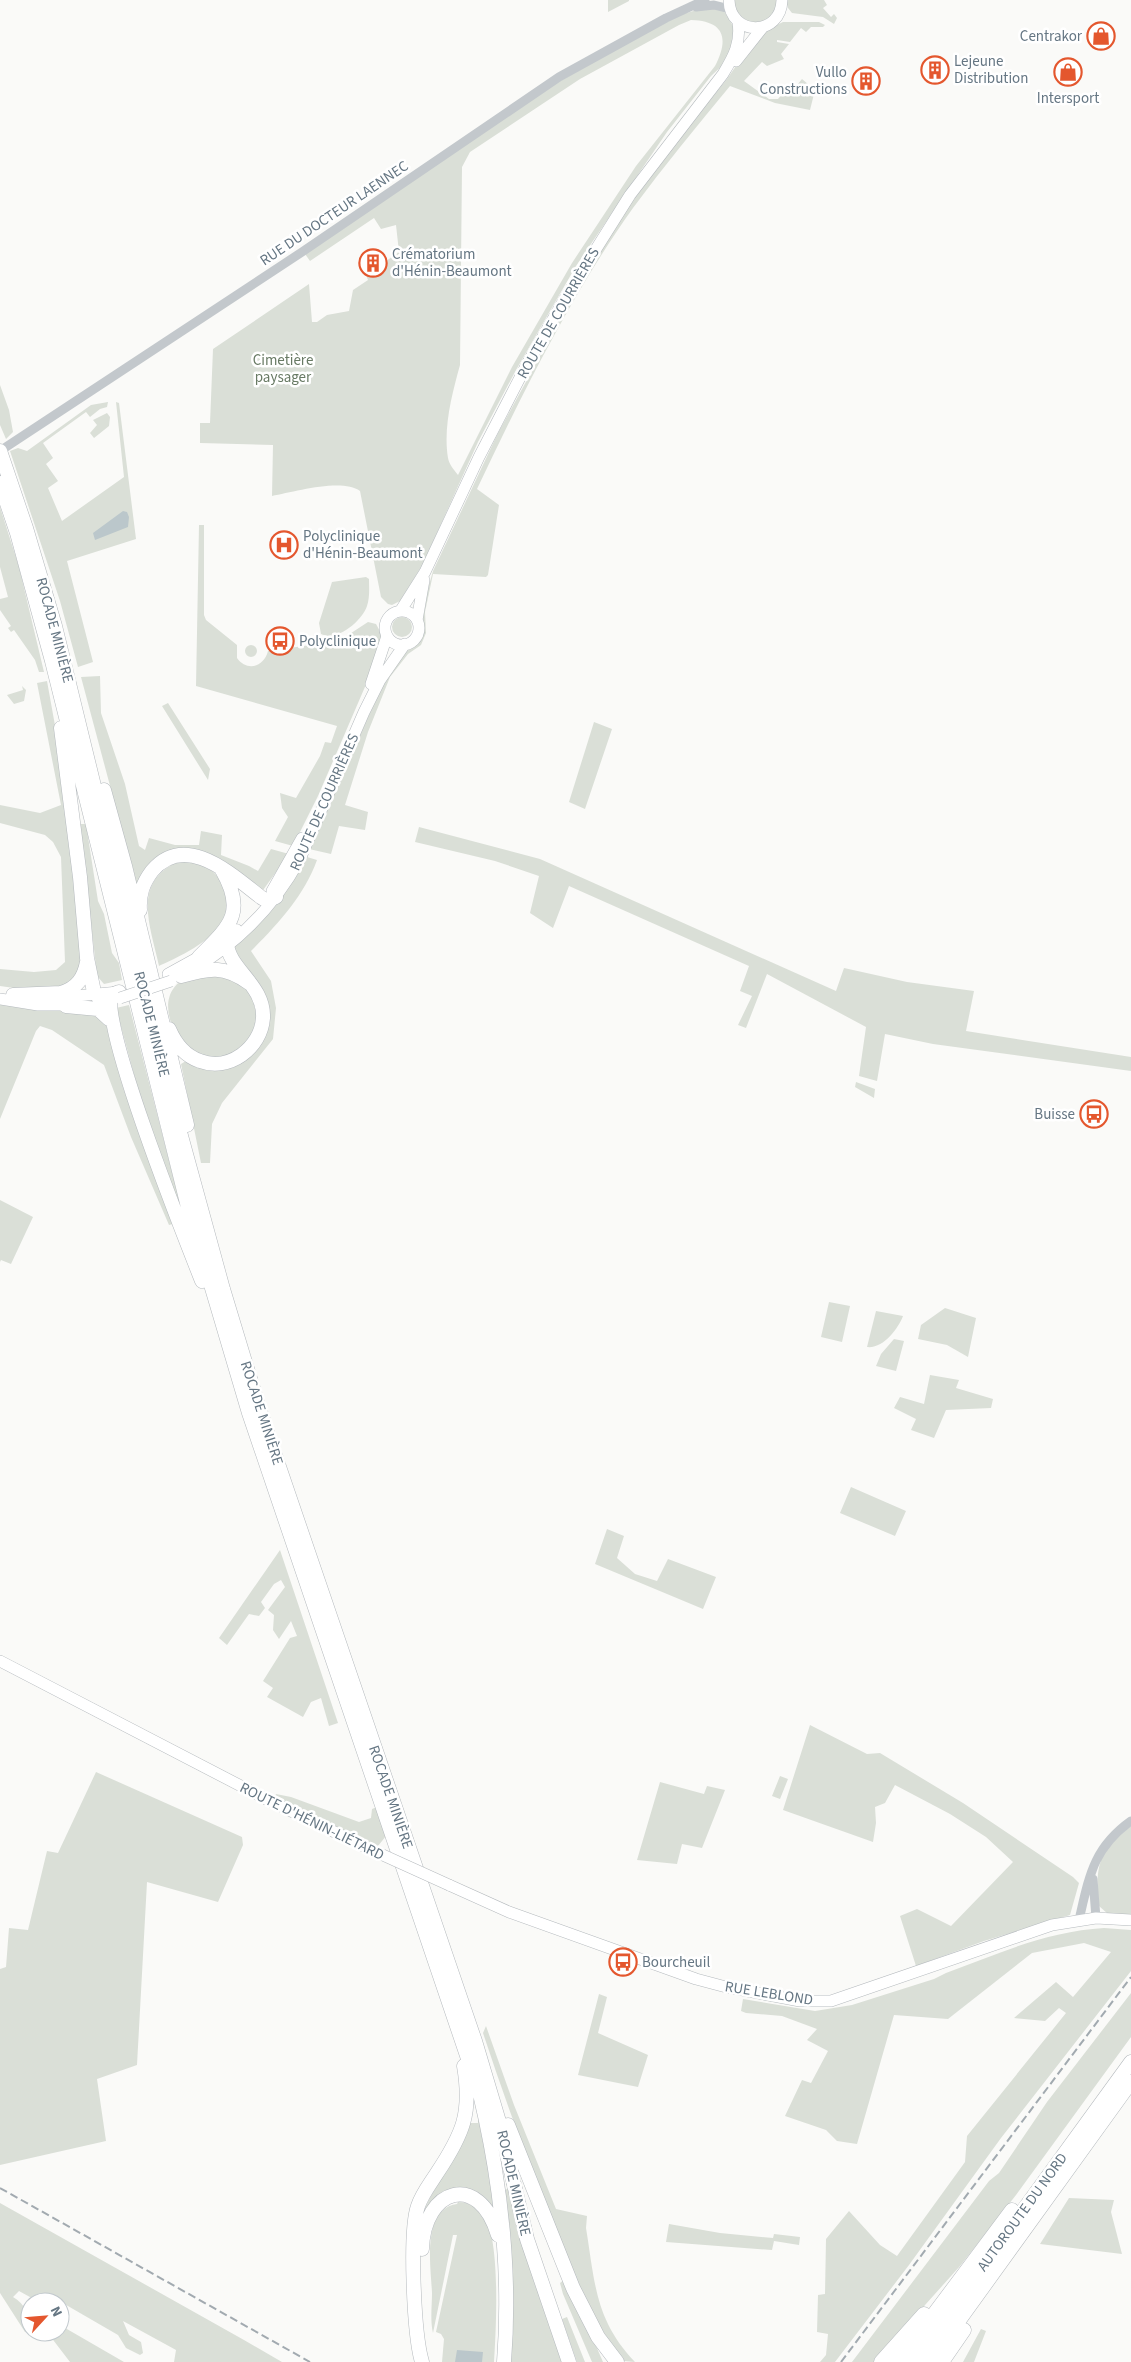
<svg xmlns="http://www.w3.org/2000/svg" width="1131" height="2362" font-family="'Source Sans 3',sans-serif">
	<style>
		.green { fill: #dadfd7; fill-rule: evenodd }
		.water { fill: #bbc7cb }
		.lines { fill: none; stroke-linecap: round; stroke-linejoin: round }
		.major-casing { stroke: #b5babe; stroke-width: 12 }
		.highway-casing { stroke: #b4b9bd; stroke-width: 15 }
		.minor { stroke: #c3c8cc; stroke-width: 9 }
		.major { stroke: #fff; stroke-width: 11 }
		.highway { stroke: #fff; stroke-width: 14 }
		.rail { stroke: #a2aab0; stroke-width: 2; stroke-dasharray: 8 4; stroke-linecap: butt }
		.major-bridge-casing { stroke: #b5babe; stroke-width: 12; stroke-linecap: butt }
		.major-bridge { stroke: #fff; stroke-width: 11 }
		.labels { text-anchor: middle; stroke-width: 5; stroke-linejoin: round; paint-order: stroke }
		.poi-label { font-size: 15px; fill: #657683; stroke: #fff; text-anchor: start }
		.street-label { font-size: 15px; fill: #657683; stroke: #fff }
		.park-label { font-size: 15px; fill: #687a64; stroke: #fff }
	</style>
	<rect width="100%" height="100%" fill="#fafaf8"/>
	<path class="green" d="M608,0H629V1L608,12Z
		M732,0H778C774,25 758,27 738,17Z
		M786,0H824L827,5L823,8L831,17L834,14L837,18L834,24L823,17L792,13L788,8Z
		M707,7L724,11L736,31L726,62L711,76L667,132L576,266L516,370L478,442L423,564L400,601L392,605L388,604L381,597L360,491C342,478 294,492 272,496L273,445L200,443V423H210L213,349L309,284L312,322H317L327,315L349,311L353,290L368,280L366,275L399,252L396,225L381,229L374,218L310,261L305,254L553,85L676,16ZM691,20C725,21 729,39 715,66L636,166L572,263L512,367L458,475C454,470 449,464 448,458C443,428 452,394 460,365L462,167L470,152L580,79L679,25Z
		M783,22H819L825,25L823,27H811L806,32L801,28L790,42L777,40V42L789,44L781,54L784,59L767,66L762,62L744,81L769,99H778L784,92L789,95L802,79L815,90L810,110L775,103L730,86C697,126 664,166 633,208C571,295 523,392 477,489L499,505L488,575L486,577L433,574L425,612L426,633L421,645L408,654L390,677L368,732L345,805L368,812L365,830L339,826L331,854L309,849L386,677L407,649L420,641L423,625L422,609L433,571L498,433L586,272L629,206L673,145L727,79L758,34Z
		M0,385L9,410L13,432L6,439L0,425Z
		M108,402L107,407L100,409L90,417L86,412L43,443L53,458L46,464L58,481L48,488L62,521L124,477L116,402L119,403L136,539L67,561L93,662L78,667L60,601L10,451L18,448L27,451L91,405Z
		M107,413L110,417L109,426L94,438L90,433L97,425L93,420Z
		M0,507L19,567L44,672H39L35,660L14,630L11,632L8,628L11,626L0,610V599L8,597L0,567Z
		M199,525H204V615L206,620L237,645V658C247,672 264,667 268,651L339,641L368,622L376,624L382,635L380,652L318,796L293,846L275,841L288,817L282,808L280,793L296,798L320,756L325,742L331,743L337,726L196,686Z
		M366,577L369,579C369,588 370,597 367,606C362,621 337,642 321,634L319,623L332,582Z
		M392 627a10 10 0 1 1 20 0a10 10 0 1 1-20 0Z
		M245 651a6 6 0 1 1 12 0a6 6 0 1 1-12 0Z
		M100,676L101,713L125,784L139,846L145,850L149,838L175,845H199L201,831L222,835L221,855L249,866L258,871L271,849L289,854L261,893L187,851L137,887L81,677Z
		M47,681L65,781L81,968L67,986L14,988L0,986V969L34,972L56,970L65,962L61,857L53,842L45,835L0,823V805L40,813L61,805L37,683Z
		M22,686L26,690L24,701L14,704L7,695L23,690Z
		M168,703L210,769L208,780L162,706Z
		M594,722L612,729L585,809L569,802Z
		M80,824H86L98,901L104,914L112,953L119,963L122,980L104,984L97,976Z
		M419,827L540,859L836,991L844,968L907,982L974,991L966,1031L1131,1057V1071L933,1044L885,1034L877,1081L859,1076L866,1027L767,974L746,1028L738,1025L752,996L740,991L749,966L569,886L553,928L530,913L539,876L495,861L415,842Z
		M307,857L317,860C304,896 278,924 251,951L271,981L276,1008L273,1039L222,1103L212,1124L210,1163H201L181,1064L189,1059L243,1060L267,1018L233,953L232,947C264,920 287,893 307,857Z
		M180,861C201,863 212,865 222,884C224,887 229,893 230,897C238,929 182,956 159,966C150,925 131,881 180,861Z
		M218,973C227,977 238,981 246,987C256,993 261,1017 257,1029C255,1034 249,1041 246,1045C243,1048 237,1050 233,1053C186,1080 138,992 192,976C200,974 210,974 218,973Z
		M0,1002L91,1010L107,1024L173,1224L169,1225L131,1137L104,1065L52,1030L40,1026L36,1031L0,1119Z
		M129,1005L182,1211L180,1212L148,1126L116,1008Z
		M856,1082L875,1089L874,1098L855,1087Z
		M0,1200L33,1217L11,1264L1,1260L0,1262Z
		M829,1302L850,1306L842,1342L821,1337Z
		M945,1308L976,1318L968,1357L947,1345L918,1339L921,1325Z
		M876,1311L903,1316C898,1329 883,1349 867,1347Z
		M894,1339L904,1341L896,1371L876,1366L881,1354Z
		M930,1375L959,1380L956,1388L993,1399L991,1408L946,1410L934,1438L911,1430L916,1419L894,1408L900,1397L924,1404Z
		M851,1487L906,1511L895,1536L840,1513Z
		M607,1529L624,1536L617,1558L635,1574L657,1581L668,1559L716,1577L703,1609L595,1564Z
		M280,1550L338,1723L329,1726L321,1698L311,1702L303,1717L267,1697L273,1688L263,1681L290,1638L297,1636L291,1621L279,1639L273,1630L274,1615L268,1610L285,1587L281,1580L274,1584L261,1602L265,1608L259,1616L249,1614L227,1645L219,1638Z
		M810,1725L867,1754L880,1753L963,1803L1073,1877L1079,1883L1070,1915L984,1941L916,1966L900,1916L917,1909L951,1926L1013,1862L986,1837L950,1814L895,1785L885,1803L875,1807L876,1823L873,1842L783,1810Z
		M96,1772L242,1837L243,1845L218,1902L147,1882L137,2065L97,2079L106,2141L0,2165V1969L6,1967L9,1928L28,1930L47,1851L58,1853Z
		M780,1776L788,1779L780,1799L772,1796Z
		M660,1782L704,1794L707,1786L725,1790L702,1848L682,1844L677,1864L637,1860Z
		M276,1794L291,1797L359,1822L371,1818L372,1809L377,1807L386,1836L378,1846L275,1797Z
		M1131,1826V1916L1108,1914L1099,1906C1095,1866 1098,1851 1131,1826Z
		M1104,1928L1131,1930V1971L1001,2138L909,2265L835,2362H820L826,2355L828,2334L817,2332L818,2295L825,2294L826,2239L849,2211L880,2245L897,2256L965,2162L967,2136L1066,2013L1059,2008L1045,2021L1014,2018L1056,1982L1073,1997L1111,1952L1084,1943L1032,1953L948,2019L894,2015L857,2144L837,2141L826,2130L785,2116L802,2080L811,2083L828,2051L807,2040L817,2029L782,2016L746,2013L741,2011L743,1999L815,2011L852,2005L934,1979L946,1973C997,1954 1048,1931 1104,1928Z
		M1131,1993V2037L1016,2195L960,2266L874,2362H852L989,2181L999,2173L1047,2102Z
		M599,1994L607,1997L598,2033L648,2055L638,2087L578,2075Z
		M486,2026L514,2105L556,2209L587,2216L586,2228C595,2283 595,2320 635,2362L624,2361C590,2318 573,2273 553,2223C527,2160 504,2097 483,2033Z
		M478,2116L497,2213L469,2192L421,2220C431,2185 460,2159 470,2123H478Z
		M506,2180L565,2362H509L504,2191L507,2189Z
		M1069,2198L1114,2200L1111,2212L1122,2254L1040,2244Z
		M458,2202C467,2202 478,2206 484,2215C501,2241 496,2330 494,2362H442L444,2339L441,2334L436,2332L457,2235H453L433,2333C430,2320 432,2306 432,2293C431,2268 421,2209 457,2204Z
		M0,2203L244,2340L282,2362H174L176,2350L123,2321L129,2335L141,2342L143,2353L140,2355L126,2348L118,2335L61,2302H39L19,2291L13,2297C25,2304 30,2315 30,2329L25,2332L0,2293Z
		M669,2224L720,2233L773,2238L774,2234L800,2237L799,2245L774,2241L772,2250L666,2242Z
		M564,2280L579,2316H583L603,2362H592L563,2294L560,2283Z
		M567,2317L585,2362H577L562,2319Z
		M60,2325L124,2362H70L47,2332H60Z
		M981,2329L986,2331L974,2362H963Z"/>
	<path class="water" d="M123,511L127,512L129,517L128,527L95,540L93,533Z
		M457,2350L483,2352L482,2362H455Z"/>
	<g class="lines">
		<g class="major-casing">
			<path id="major" d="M729,0C730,37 781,37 782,0
				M736,61L763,27
				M401,610L425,572L479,457L527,364L564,300L630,195L723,74C734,56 741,43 738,22
				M385 628a17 17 0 1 1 34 0a17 17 0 1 1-34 0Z
				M417,620L424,580
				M371,684L387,636
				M272,891L302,838
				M190,971C237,944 274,907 300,859L364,712L380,680L405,644
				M168,974L197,958
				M54,998L119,992
				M0,999L38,1005H74
				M0,1661L266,1799L374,1851
				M449,1885L509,1912L696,1979L726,1987L800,2001H831L1052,1925L1096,1918L1131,1920"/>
		</g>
		<g class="highway-casing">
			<path id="highway" d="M0,451L26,528L55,626L166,1081L223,1289L259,1408L475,2041L500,2125L527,2239L569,2362
				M0,483L17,533L52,661L188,1207L249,1413L480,2094C501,2182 511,2272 504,2362
				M61,728L80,877L87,958L94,992L103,1002
				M104,790L125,866L187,1125
				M140,910C139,894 143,883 152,871C186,830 234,877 262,898L266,900L276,897
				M199,957C229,927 247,913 222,870
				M181,976C209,968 224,965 249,983
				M119,992L112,995C98,1021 187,1243 202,1281
				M13,995L61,993C77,988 84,978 87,962
				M66,1006L98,1009L109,1019
				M169,1029C175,1043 185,1056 200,1061C229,1072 261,1048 263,1018C265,985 228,969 227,943L236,931
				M508,2125L573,2288L598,2337L617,2362
				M422,2249C424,2188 479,2171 498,2235
				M422,2362C414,2335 409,2232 418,2206C422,2194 430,2184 437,2173C463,2134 472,2113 464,2066
				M881,2362L924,2314
				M898,2362L1012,2210
				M913,2362L1131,2062
				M929,2362L1131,2082
				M942,2362L964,2330"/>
		</g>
		<path class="minor" d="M696,7L714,5L730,9
			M0,451L302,252L559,77L666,18L705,0
			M1093,1879L1096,1918
			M1079,1920C1089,1877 1093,1848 1131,1821"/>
		<use href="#major" class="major"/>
		<use href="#highway" class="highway"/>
		<path class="rail" d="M0,2188L310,2362
			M841,2362L1131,1977"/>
		<g class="major-bridge-casing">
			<path id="major-bridge" d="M120,998L171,981
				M374,1851L449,1885"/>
		</g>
		<use href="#major-bridge" class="major-bridge"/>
	</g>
	<defs>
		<g id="shop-ring" transform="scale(1.4375)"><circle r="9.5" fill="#fff" stroke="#e4572e" stroke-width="1.5"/><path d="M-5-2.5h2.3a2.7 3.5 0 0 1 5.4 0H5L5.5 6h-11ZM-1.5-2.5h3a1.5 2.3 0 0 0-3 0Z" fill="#e4572e"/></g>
		<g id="building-ring" transform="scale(1.4375)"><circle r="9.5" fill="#fff" stroke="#e4572e" stroke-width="1.5"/><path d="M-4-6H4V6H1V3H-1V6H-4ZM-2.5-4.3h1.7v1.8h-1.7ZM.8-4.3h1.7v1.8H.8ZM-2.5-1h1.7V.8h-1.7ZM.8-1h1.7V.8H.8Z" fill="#e4572e"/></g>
		<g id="hospital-ring" transform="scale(1.4375)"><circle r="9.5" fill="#fff" stroke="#e4572e" stroke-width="1.5"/><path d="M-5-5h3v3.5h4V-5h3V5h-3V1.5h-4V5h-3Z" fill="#e4572e"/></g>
		<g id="bus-ring" transform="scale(1.4375)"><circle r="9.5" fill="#fff" stroke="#e4572e" stroke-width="1.5"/><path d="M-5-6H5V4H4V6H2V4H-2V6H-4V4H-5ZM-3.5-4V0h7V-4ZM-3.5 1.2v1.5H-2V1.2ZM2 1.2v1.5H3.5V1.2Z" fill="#e4572e"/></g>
	</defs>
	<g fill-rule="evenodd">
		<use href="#shop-ring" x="1101" y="36"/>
		<use href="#building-ring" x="935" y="70"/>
		<use href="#shop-ring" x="1068" y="72"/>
		<use href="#building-ring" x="866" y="81"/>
		<use href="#building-ring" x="373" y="263"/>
		<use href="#hospital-ring" x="284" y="545"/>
		<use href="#bus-ring" x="280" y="641"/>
		<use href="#bus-ring" x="1094" y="1114"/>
		<use href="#bus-ring" x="623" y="1962"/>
	</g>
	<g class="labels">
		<g class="poi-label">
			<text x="1082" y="41" text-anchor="end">Centrakor</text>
			<text x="954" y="66">Lejeune<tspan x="954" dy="17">Distribution</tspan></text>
			<text x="847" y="77" text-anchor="end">Vullo<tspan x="847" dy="17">Constructions</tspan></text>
			<text x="1068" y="103" text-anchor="middle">Intersport</text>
			<text x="392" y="259">Crématorium<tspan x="392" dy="17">d'Hénin-Beaumont</tspan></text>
			<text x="303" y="541">Polyclinique<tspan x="303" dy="17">d'Hénin-Beaumont</tspan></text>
			<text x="299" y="646">Polyclinique</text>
			<text x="1075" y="1119" text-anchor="end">Buisse</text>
			<text x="642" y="1967">Bourcheuil</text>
		</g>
		<g class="street-label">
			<text transform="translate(334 213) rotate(-34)" y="5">RUE DU DOCTEUR LAENNEC</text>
			<text transform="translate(558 313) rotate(-60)" y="5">ROUTE DE COURRIÈRES</text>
			<text transform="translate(55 630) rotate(75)" y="5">ROCADE MINIÈRE</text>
			<text transform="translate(324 802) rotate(-66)" y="5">ROUTE DE COURRIÈRES</text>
			<text transform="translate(152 1024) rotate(76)" y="5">ROCADE MINIÈRE</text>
			<text transform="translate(262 1413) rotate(72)" y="5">ROCADE MINIÈRE</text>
			<text transform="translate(391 1797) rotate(71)" y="5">ROCADE MINIÈRE</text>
			<text transform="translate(312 1821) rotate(26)" y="5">ROUTE D'HÉNIN-LIÉTARD</text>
			<text transform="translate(769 1993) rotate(9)" y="5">RUE LEBLOND</text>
			<text transform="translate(514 2183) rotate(77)" y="5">ROCADE MINIÈRE</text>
			<text transform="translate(1022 2212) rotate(-54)" y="5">AUTOROUTE DU NORD</text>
		</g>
		<g class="park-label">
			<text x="283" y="365">Cimetière<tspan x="283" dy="17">paysager</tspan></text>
		</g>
	</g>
	<g transform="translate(45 2317) rotate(64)"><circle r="24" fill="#ffffff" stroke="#c1c8cd"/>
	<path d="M0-4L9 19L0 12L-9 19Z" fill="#e4572e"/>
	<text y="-8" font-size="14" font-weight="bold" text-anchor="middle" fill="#657683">N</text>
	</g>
</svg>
